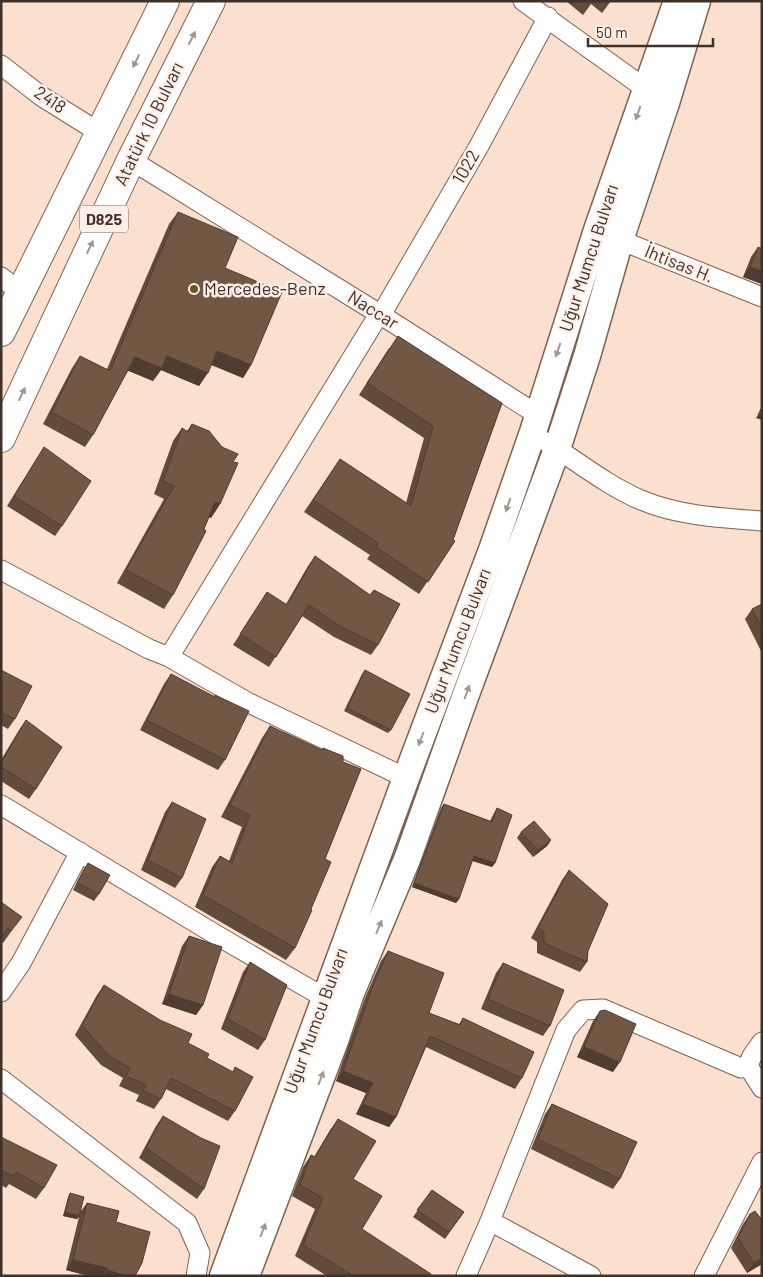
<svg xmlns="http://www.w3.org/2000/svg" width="763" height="1277" font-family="Barlow,sans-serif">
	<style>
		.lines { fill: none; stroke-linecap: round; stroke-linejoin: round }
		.street-casing { stroke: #7e624f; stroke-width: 21 }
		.secondary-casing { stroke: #7e624f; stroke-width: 29 }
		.highway-casing { stroke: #7e624f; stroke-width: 30 }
		.street { stroke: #fff; stroke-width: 19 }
		.secondary { stroke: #fff; stroke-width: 26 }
		.highway { stroke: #fff; stroke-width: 28 }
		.wall { fill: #634b3b }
		.shaded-wall { fill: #503d30 }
		.building { fill: #735745; stroke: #503d30 }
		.oneway { fill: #9f9894 }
		.poi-dot { fill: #645925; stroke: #fef0e8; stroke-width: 2 }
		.labels { text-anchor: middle; stroke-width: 5; stroke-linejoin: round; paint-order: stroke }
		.shield { fill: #fef0e8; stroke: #786b63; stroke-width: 1 }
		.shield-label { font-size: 16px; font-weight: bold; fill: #3f322a }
		.street-label { font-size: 18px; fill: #3f322a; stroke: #fef0e8 }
		.poi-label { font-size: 18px; fill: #3f322a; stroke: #fef0e8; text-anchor: start }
	</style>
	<rect width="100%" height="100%" fill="#fbe0cf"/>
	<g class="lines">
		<g class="street-casing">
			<path id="street" d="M523,1L646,89
				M1,65L41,96L100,133
				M131,160L381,315L538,415
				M610,236L762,297
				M1,277L21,293
				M547,442C576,461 610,487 641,500C679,516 722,518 762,521
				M1,570L149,649L169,657L249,703L406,778
				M169,657L376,319L381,315L479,146L548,17
				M1,805L218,936L325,998
				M1,992L21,963L80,852
				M748,1066L762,1088
				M1,1079L187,1223L200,1253L196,1276
				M490,1221L591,1276
				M466,1276L490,1221L566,1030L583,1010L603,1009L741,1068L748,1066L752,1056L762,1042
				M704,1276L762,1162"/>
		</g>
		<g class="secondary-casing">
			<path id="secondary" d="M223,1276L406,778L493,547L533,432L597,230L677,1
				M246,1276L335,1041L351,993L408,857L465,697L557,449L587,356L620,240L666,103L697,1"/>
		</g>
		<g class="highway-casing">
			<path id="highway" d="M1,332L165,1
				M1,438L131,160L211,1"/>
		</g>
		<use href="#street" class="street"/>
		<use href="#secondary" class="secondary"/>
		<use href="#highway" class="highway"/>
	</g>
	<path class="wall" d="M566,1H611L602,13L591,4L583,15Z
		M178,212L225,268L251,365L243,378L211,365L199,386L161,370L153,381L128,370L93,435L85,447L43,424L72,368L80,356L107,369L169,224Z
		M758,247L762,249V284L743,277L751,257Z
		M389,348L502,403L453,540L455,541L419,594L367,559L370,555L304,512L340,459L406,503L424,438L359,395Z
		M192,424L233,462L220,504L211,518L209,517L173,595L164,609L117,583L164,499L154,494L173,441L182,428L187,431Z
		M44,447L62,526L55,536L7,506L37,458Z
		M315,556L370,595L374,590L378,645L371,655L334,637L302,616L269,667L233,645L267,592L286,604L308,566Z
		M762,604V653L745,619L752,609Z
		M1,670L15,719L8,729L1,725Z
		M365,670L391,730L388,733L344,711L362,674Z
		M171,674L225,760L218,770L140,730L164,684Z
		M26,720L36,789L29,799L1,781V760L19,730Z
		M270,726L325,859L295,948L286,960L195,907L212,867L220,856L229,861L242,827L221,817L262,738Z
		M172,802L182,878L175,888L141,870L165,812Z
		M444,804L490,821L494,813L497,808L495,863L492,867L472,861L459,899L456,903L412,887L441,808Z
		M521,832L551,840L547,846L533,857L517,838Z
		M88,863L99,894L94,901L73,890L83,870Z
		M569,870L588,951L587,962L580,972L537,953V942L531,938L562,880Z
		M1,902L13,929L3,943L1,942Z
		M189,936L203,1005L196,1015L162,1004L182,946Z
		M388,951L429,1013L459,1024L463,1018L522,1078L515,1089L426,1047L396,1117L389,1127L356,1114L366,1093L336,1081L365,998L381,961Z
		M250,962L265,1040L258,1050L221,1029L243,972Z
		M503,963L550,1026L543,1036L481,1009L496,973Z
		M104,985L188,1043L207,1058L235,1111L228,1121L166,1089L161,1099L154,1109L136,1101L139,1095L119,1086L123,1078L101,1065L75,1035L97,995Z
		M600,1011L613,1072L577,1057L593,1021Z
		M552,1104L620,1179L613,1189L531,1149L545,1114Z
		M163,1116L204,1189L197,1199L139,1158L156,1126Z
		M338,1119L353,1179L362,1229L430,1276H327L295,1256L315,1209L292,1196L303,1167L311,1155L314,1157L330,1130Z
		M1,1137L44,1188L36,1199L9,1184L6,1188L1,1185Z
		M432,1190L464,1212L445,1239L413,1217Z
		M70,1193L80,1212L87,1203L116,1222L135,1276H89L66,1270L79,1217L77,1219L63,1216L68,1197Z
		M750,1214L762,1264L747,1273L731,1248L743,1224Z"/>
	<path class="shaded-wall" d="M750,267L762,271V284L743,277Z
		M217,351L251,365L243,378L208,363Z
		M167,356L208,373L199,386L161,370L153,381L126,370L135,357Z
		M758,415L762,416V420L756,418Z
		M215,502L220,504L211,518L206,516Z
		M551,840L547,846L533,857L538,850Z
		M474,856L495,863L492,867L471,860Z
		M414,883L459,899L456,903L412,887Z
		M169,994L203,1005L196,1015L162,1004Z
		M584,1047L620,1062L613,1072L577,1057Z
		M343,1071L373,1083L366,1093L336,1081Z
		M363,1104L396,1117L389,1127L356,1114Z
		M65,1212L79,1216L77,1219L63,1216Z
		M762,1258V1264L747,1273L754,1263Z
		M73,1260L107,1268L102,1276H89L66,1270Z
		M107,1270L131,1276H103Z"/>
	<path class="building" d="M178,212L238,237L225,268L282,292L251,365L217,351L208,373L167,356L162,368L135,357L93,435L52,412L80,356L110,371Z
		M758,247L762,249V271L750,267Z
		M398,336L502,403L453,540L455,541L428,582L376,547L378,543L313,500L340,459L411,506L433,426L367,383Z
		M762,407V416L758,415Z
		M192,424L209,431L222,447L238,454L233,462L238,463L220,504L215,502L204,529L206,531L173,595L126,570L174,486L163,481L182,428L188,432Z
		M44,447L91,481L62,526L14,496Z
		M315,556L370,595L374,590L400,604L378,645L341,627L309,605L276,657L240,634L267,592L287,605Z
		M762,604V628L752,609Z
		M1,670L32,686L15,719L1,712Z
		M365,670L410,694L391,730L347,708Z
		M171,674L215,697V695L249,711L225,760L147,720Z
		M26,720L62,747L36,789L1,767V763Z
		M270,726L322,750L323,748L343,756V762L361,769L325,859L331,862L311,909L312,910L295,948L203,895L220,856L232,863L250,815L230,805Z
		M172,802L206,819L182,878L148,860Z
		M444,804L492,822L497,808L512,815L495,863L474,856L459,899L414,883Z
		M534,821L551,840L538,850L521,832Z
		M88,863L110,875L99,894L77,883Z
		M569,870L608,904L588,951L587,962L544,943V932L538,928Z
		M1,902L22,917L11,931L8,928L1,938Z
		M189,936L222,947L203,1005L169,994Z
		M388,951L444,973L429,1013L460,1025L463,1018L534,1052L522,1078L430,1036L396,1117L363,1104L373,1083L343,1071L372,988Z
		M250,962L287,985L265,1040L228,1019Z
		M503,963L564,990L550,1026L488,999Z
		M104,985L160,1020L192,1034L188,1043L209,1054L207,1058L233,1072L235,1067L253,1077L235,1111L171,1078L161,1099L143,1091L146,1085L126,1076L130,1068L108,1055L82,1025Z
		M605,1010L636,1024L620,1062L584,1047L600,1011Z
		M552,1104L637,1142L620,1179L538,1139Z
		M163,1116L201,1138L220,1146L204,1189L146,1148Z
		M338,1119L376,1141L353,1179L382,1196L362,1229L431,1274L430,1276H354L303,1245L323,1198L300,1185L311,1155L315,1157Z
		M1,1137L57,1165L44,1188L16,1172L14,1176L1,1170Z
		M432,1190L464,1212L449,1232L417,1210Z
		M70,1193L84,1197L79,1216L65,1212Z
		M87,1203L119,1211L116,1222L150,1232L142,1263L135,1276L124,1275L107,1270V1268L73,1260Z
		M755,1211L762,1220V1258L754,1263L738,1238L750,1214Z"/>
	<defs><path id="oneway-solid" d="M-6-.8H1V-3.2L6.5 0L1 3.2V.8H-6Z" transform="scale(1.25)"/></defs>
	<g class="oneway">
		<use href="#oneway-solid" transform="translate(192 38) rotate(-63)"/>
		<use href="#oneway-solid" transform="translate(136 61) rotate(116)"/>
		<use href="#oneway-solid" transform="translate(638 113) rotate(109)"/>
		<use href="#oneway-solid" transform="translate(90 247) rotate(-65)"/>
		<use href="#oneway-solid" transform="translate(558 350) rotate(108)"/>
		<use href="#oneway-solid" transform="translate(22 394) rotate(-65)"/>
		<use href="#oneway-solid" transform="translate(508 505) rotate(109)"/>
		<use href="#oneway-solid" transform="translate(467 692) rotate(-70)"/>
		<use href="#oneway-solid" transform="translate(421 739) rotate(111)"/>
		<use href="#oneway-solid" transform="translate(379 927) rotate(-67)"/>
		<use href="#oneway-solid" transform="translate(321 1078) rotate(-69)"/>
		<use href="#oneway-solid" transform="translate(263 1230) rotate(-69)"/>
	</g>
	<circle class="poi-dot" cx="194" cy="289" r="5"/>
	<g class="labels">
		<rect class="shield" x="80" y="205.5" width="48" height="27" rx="4"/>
		<g class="shield-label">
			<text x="104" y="225">D825</text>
		</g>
		<g class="street-label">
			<text transform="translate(50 100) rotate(34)" y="6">2418</text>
			<text transform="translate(149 124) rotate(-64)" y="6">Atatürk 10 Bulvarı</text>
			<text transform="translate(466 167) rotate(-60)" y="6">1022</text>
			<text transform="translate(589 258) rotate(-72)" y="6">Uğur Mumcu Bulvarı</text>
			<text transform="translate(679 264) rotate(22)" y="6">İhtisas H.</text>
			<text transform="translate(373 310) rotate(32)" y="6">Naccar</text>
			<text transform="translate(458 641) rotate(-69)" y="6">Uğur Mumcu Bulvarı</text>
			<text transform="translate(316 1021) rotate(-70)" y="6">Uğur Mumcu Bulvarı</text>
		</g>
		<g class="poi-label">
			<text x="204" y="295">Mercedes-Benz</text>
		</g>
	</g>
	<rect width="763" height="1277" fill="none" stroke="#3f322a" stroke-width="5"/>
	<path d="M588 38v8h125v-8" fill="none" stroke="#3f322a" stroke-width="2.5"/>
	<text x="596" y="38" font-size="15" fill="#3f322a" stroke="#fef0e8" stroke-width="4" paint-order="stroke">50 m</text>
</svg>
